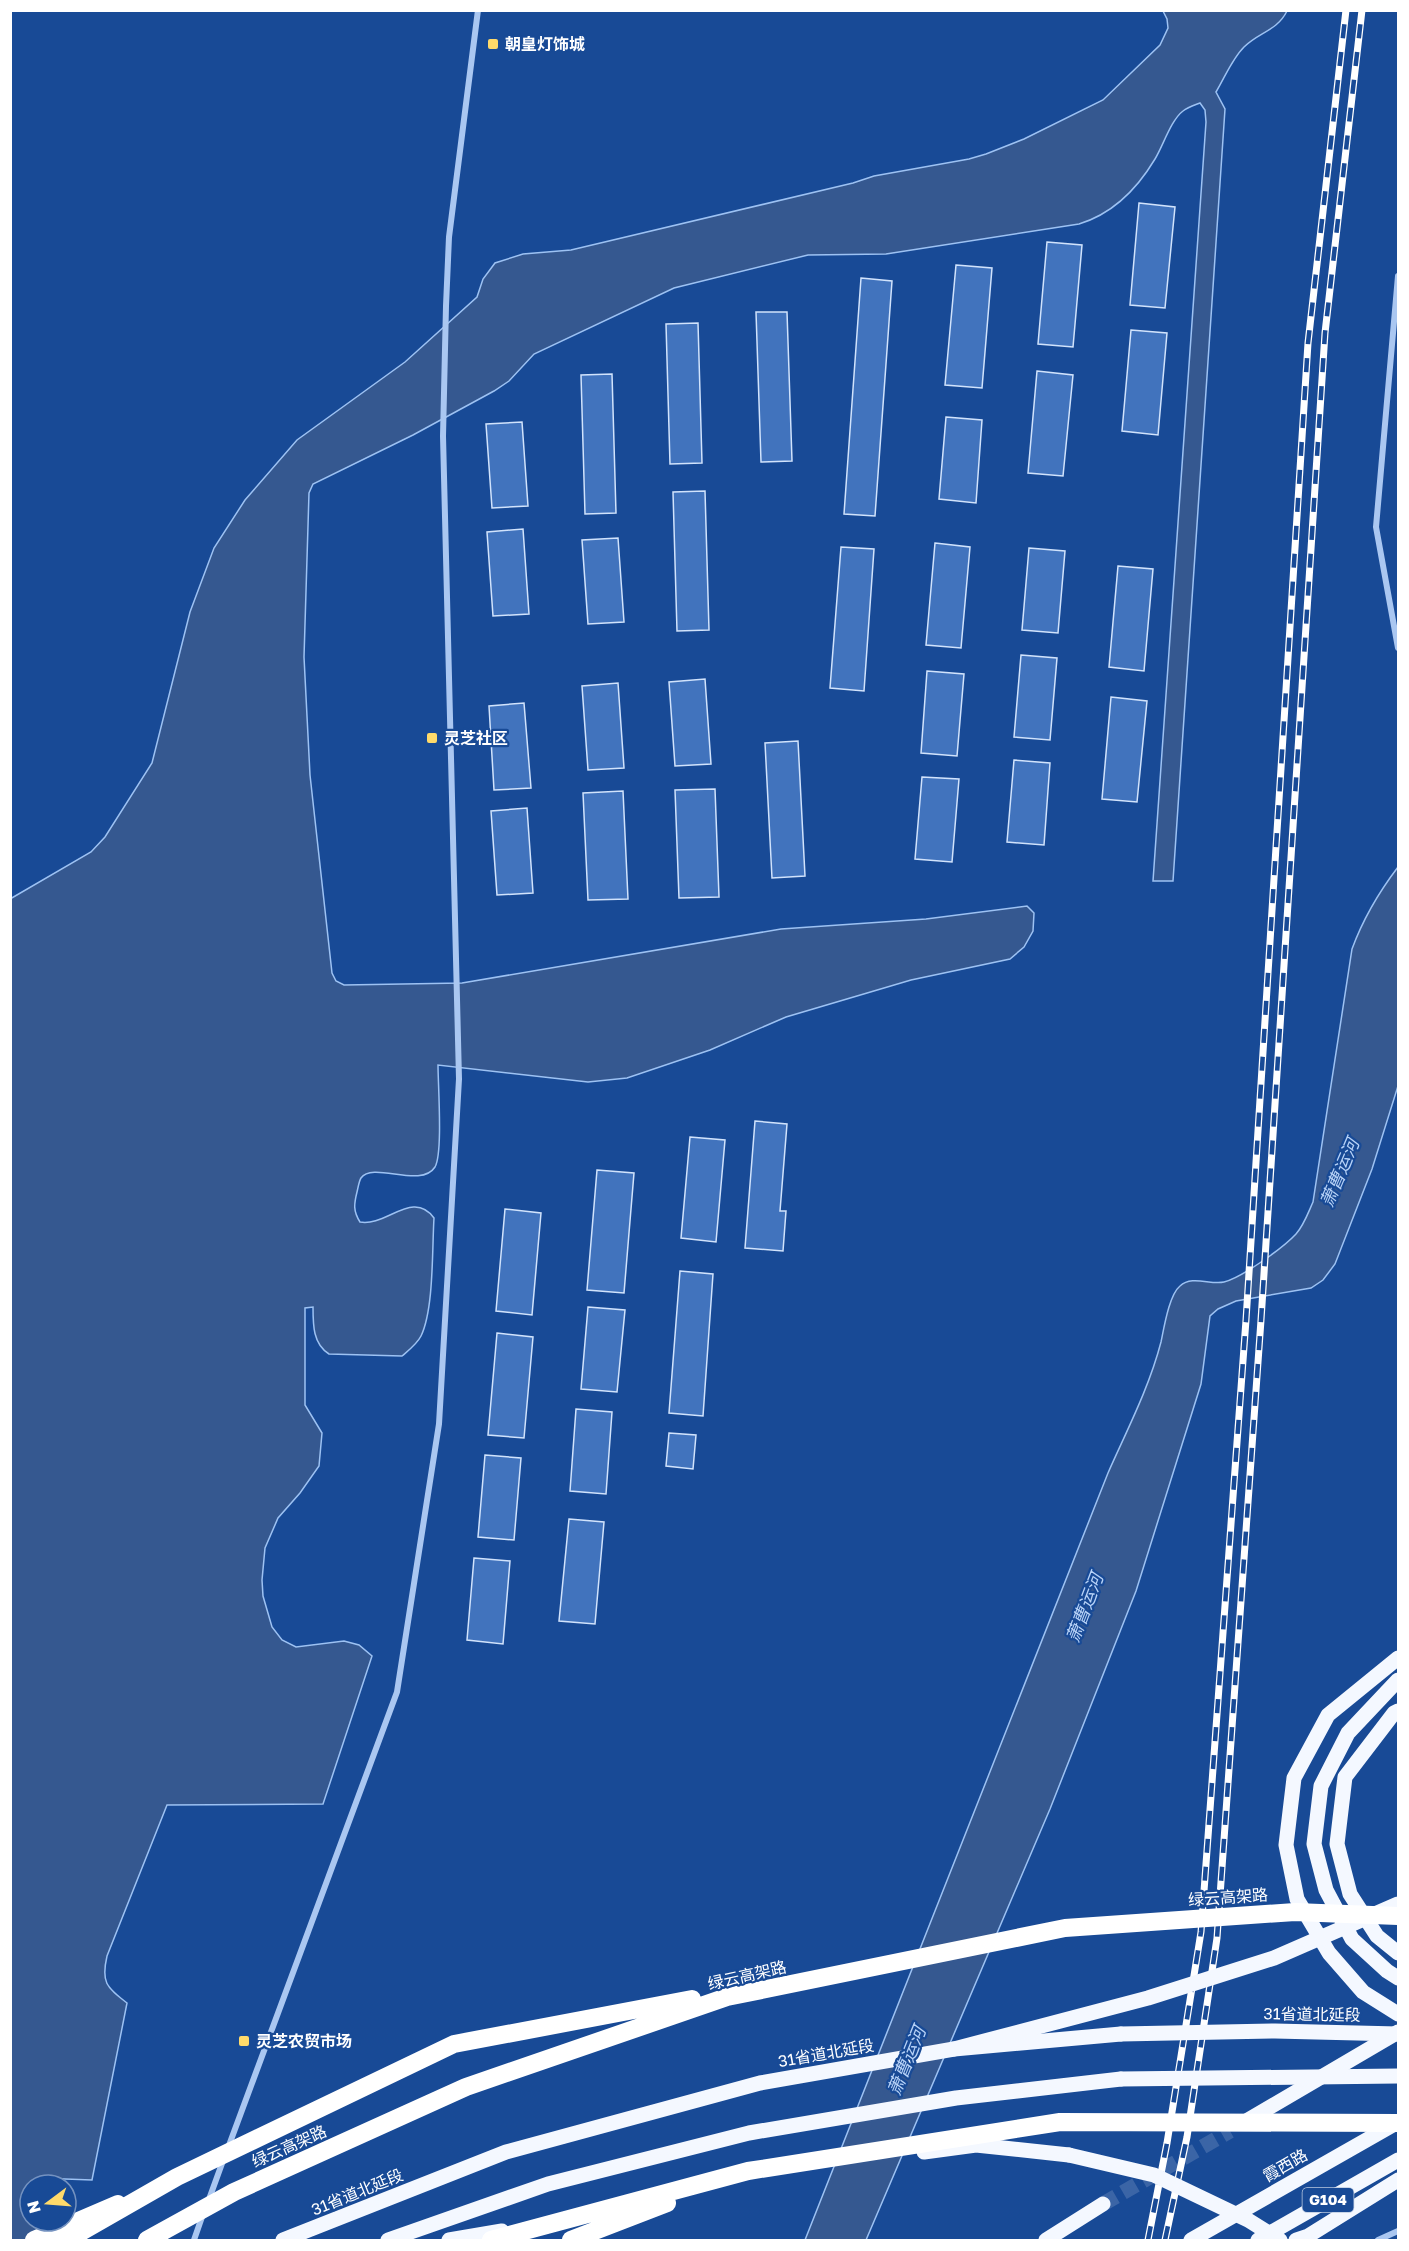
<svg xmlns="http://www.w3.org/2000/svg" width="1409" height="2251" font-family="'Golos Text','Noto Sans SC',sans-serif">
	<style>
		.water { fill: #355890; stroke: #9dc2f3; stroke-width: 1.5 }
		.building { fill: #4173bd; stroke: #d1e3fc; stroke-width: 1.5 }
		.lines { fill: none; stroke-linecap: round; stroke-linejoin: round }
		.primary-tunnel { stroke: #3b65a6; stroke-width: 15; stroke-dasharray: 15 8; stroke-linecap: butt }
		.street { stroke: #aac7f1; stroke-width: 6 }
		.primary { stroke: #f4f8ff; stroke-width: 15 }
		.highway { stroke: #fff; stroke-width: 18 }
		.rail-casing { stroke: #fff; stroke-width: 7 }
		.rail { stroke: #184a96; stroke-width: 4.5; stroke-dasharray: 14; stroke-linecap: butt }
		.primary-bridge { stroke: #f4f8ff; stroke-width: 15 }
		.highway-bridge { stroke: #fff; stroke-width: 18 }
		.poi-dot { fill: #ffda6a; stroke: #184a96; stroke-width: 2 }
		.labels { text-anchor: middle; stroke-width: 4.5; stroke-linejoin: round; paint-order: stroke }
		.shield { fill: #184a96; stroke: #bac9e0; stroke-width: 1.5 }
		.shield-label { font-size: 15px; font-weight: bold; fill: #fff }
		.poi-label { font-size: 16px; font-weight: bold; fill: #fff; stroke: #184a96; text-anchor: start }
		.street-label { font-size: 16px; fill: #fff; stroke: #184a96 }
		.water-label { font-size: 18px; font-style: italic; fill: #b7d2f7; stroke: #184a96 }
	</style>
	<rect width="100%" height="100%" fill="#184a96"/>
	<path class="water" d="M1163,11H1287C1277,31 1259,32 1244,47C1232,59 1225,77 1216,92L1225,109L1173,881H1153L1206,122L1205,110L1200,103C1195,105 1188,107 1183,111C1171,120 1163,146 1155,159C1137,189 1112,214 1079,224L886,254L808,255L674,288L534,354L509,381L494,391L413,435L313,484L309,493L304,657L310,775L332,973L336,981L344,985L462,983L781,929L926,919L1027,906L1034,913L1033,931L1024,947L1010,959L911,980L786,1017L710,1050L627,1078L588,1082L438,1065C438,1085 443,1153 435,1167C421,1189 373,1161 361,1178C359,1181 358,1188 357,1192C354,1204 353,1211 360,1222C386,1227 413,1189 434,1218C432,1249 434,1309 421,1336C417,1344 409,1350 402,1356L329,1354C313,1344 313,1325 313,1307L305,1308V1405L322,1433L319,1466L300,1493L278,1518L265,1548L262,1580L263,1596L272,1627L282,1640L296,1647L344,1641L359,1645L372,1656L323,1804L167,1805L107,1956C101,1982 106,1987 127,2003L92,2180L38,2178V2185H30V2221H43L45,2240H10V899L91,852L105,837L152,763L190,612L214,548L245,500L297,440L405,362L477,297L483,279L495,263L523,254L571,250L853,183L874,176L969,159L986,154L1024,139L1103,100L1160,45L1168,28L1167,19Z
		M1398,867V1086L1372,1169L1335,1264L1323,1280L1311,1288L1236,1301L1218,1309L1210,1316L1201,1384L1136,1591L1050,1809L866,2240H805L1108,1473C1127,1430 1149,1388 1161,1342C1164,1328 1169,1295 1180,1286C1192,1275 1210,1285 1224,1282C1241,1278 1283,1248 1296,1234C1304,1225 1308,1213 1313,1202L1352,949C1363,919 1379,892 1398,867Z"/>
	<path class="building" d="M1139,203L1175,207L1165,308L1130,305Z
		M1047,242L1082,245L1073,347L1038,344Z
		M956,265L992,268L982,388L945,385Z
		M861,278L892,281L875,516L844,514Z
		M756,312H787L792,461L761,462Z
		M698,323L702,463L670,464L666,324Z
		M1131,330L1167,333L1158,435L1122,431Z
		M1037,371L1073,375L1063,476L1028,473Z
		M612,374L616,513L585,514L581,375Z
		M946,417L982,420L976,503L939,499Z
		M522,422L528,506L492,508L486,424Z
		M705,491L709,630L677,631L673,492Z
		M523,529L529,614L493,616L487,532Z
		M618,538L624,622L588,624L582,540Z
		M935,543L970,547L961,648L926,645Z
		M841,547L874,549L864,691L830,688Z
		M1029,548L1065,551L1058,633L1022,630Z
		M1118,566L1153,569L1144,671L1109,667Z
		M1021,655L1057,658L1050,740L1014,737Z
		M927,671L964,674L957,756L921,753Z
		M705,679L711,764L675,766L669,682Z
		M618,683L624,768L588,770L582,686Z
		M1111,697L1147,701L1137,802L1102,799Z
		M524,703L531,788L494,790L489,706Z
		M798,741L805,876L772,878L765,743Z
		M1014,760L1050,763L1044,845L1007,842Z
		M922,777L959,779L952,862L915,859Z
		M715,789L719,897L679,898L675,790Z
		M623,791L628,899L588,900L583,793Z
		M527,808L533,893L497,895L491,811Z
		M755,1121L787,1124L780,1211H786L783,1251L745,1248Z
		M690,1137L725,1140L716,1242L681,1238Z
		M597,1170L634,1173L624,1293L587,1290Z
		M505,1209L541,1213L532,1315L496,1311Z
		M680,1271L713,1274L703,1416L669,1413Z
		M588,1307L625,1310L617,1392L581,1389Z
		M497,1333L533,1337L524,1438L488,1435Z
		M576,1409L612,1412L606,1494L570,1491Z
		M669,1433L696,1435L693,1469L666,1466Z
		M485,1455L521,1458L514,1540L478,1537Z
		M569,1519L604,1522L595,1624L559,1621Z
		M474,1558L510,1561L503,1644L467,1640Z"/>
	<g class="lines">
		<path class="primary-tunnel" d="M1103,2204L1230,2131"/>
		<path class="street" d="M1398,276L1376,527L1398,648
			M228,2148L397,1692L439,1424L459,1079L443,436L446,306L449,237L478,10
			M208,2202L224,2158
			M194,2240L203,2214
			M1378,2240L1398,2231"/>
		<path class="primary" d="M1398,1658L1328,1715L1294,1778L1286,1845L1297,1899L1329,1953L1363,1992L1398,2014
			M1398,1680L1348,1733L1321,1786L1314,1844L1326,1890L1352,1939L1387,1971L1398,1978
			M1398,1711L1394,1713L1345,1777L1337,1844L1350,1894L1377,1936L1398,1953
			M1243,2123L1398,2032
			M924,2152L976,2145L1069,2155
			M283,2240L506,2152L760,2083L954,2049L1121,2034
			M388,2240L548,2184L749,2133L956,2098L1121,2079
			M449,2240L502,2231
			M1046,2240L1103,2204
			M1191,2240L1398,2122
			M1258,2240L1398,2160
			M1296,2240L1308,2236L1398,2180"/>
		<path class="highway" d="M34,2240L118,2204"/>
		<g class="rail-casing">
			<path id="rail" d="M1148,2240L1167,2143L1201,1932L1246,1320L1308,343L1346,10
				M1165,2240L1187,2137L1217,1938L1261,1320L1325,333L1362,10"/>
		</g>
		<use href="#rail" class="rail"/>
		<path class="primary-bridge" d="M1121,2034L1275,2031L1398,2034
			M954,2049L1148,1998L1274,1958L1398,1904
			M1121,2079L1398,2076
			M1069,2155L1154,2175L1248,2220L1280,2240"/>
		<path class="highway-bridge" d="M67,2240L177,2177L454,2044L692,1999
			M147,2240L234,2192L466,2087L727,1997L1065,1928L1295,1912L1398,1916
			M491,2240L748,2171L1060,2122L1398,2123
			M571,2240L667,2203"/>
	</g>
	<g class="poi-dot">
		<rect x="487" y="38" width="12" height="12" rx="3"/>
		<rect x="426" y="732" width="12" height="12" rx="3"/>
		<rect x="238" y="2035" width="12" height="12" rx="3"/>
	</g>
	<g class="labels">
		<rect class="shield" x="1302.5" y="2188" width="51" height="24" rx="4.5"/>
		<g class="shield-label">
			<text x="1328" y="2205">G104</text>
		</g>
		<g class="poi-label">
			<text x="505" y="50">朝皇灯饰城</text>
			<text x="444" y="744">灵芝社区</text>
			<text x="256" y="2047">灵芝农贸市场</text>
		</g>
		<g class="street-label">
			<text transform="translate(1228 1897) rotate(-4)" y="6">绿云高架路</text>
			<text transform="translate(747 1975) rotate(-13)" y="6">绿云高架路</text>
			<text transform="translate(1312 2014) rotate(1)" y="6">31省道北延段</text>
			<text transform="translate(826 2053) rotate(-10)" y="6">31省道北延段</text>
			<text transform="translate(289 2146) rotate(-24)" y="6">绿云高架路</text>
			<text transform="translate(1285 2165) rotate(-30)" y="6">霞西路</text>
			<text transform="translate(357 2192) rotate(-22)" y="6">31省道北延段</text>
		</g>
		<g class="water-label">
			<text transform="translate(1340 1173) rotate(-67)" y="6">萧曹运河</text>
			<text transform="translate(1085 1608) rotate(-69)" y="6">萧曹运河</text>
			<text transform="translate(907 2061) rotate(-68)" y="6">萧曹运河</text>
		</g>
	</g>
	<rect width="1409" height="2251" fill="none" stroke="#ffffff" stroke-width="24"/>
	<g transform="translate(48 2203) rotate(254)"><circle r="28" fill="#184a96" stroke="#7492c0" stroke-width="1.5"/>
	<path d="M0-4.5L10 22L0 15L-10 22Z" fill="#ffda6a"/>
	<text y="-9" font-size="16" font-weight="bold" text-anchor="middle" fill="#ffffff">N</text>
	</g>
</svg>
